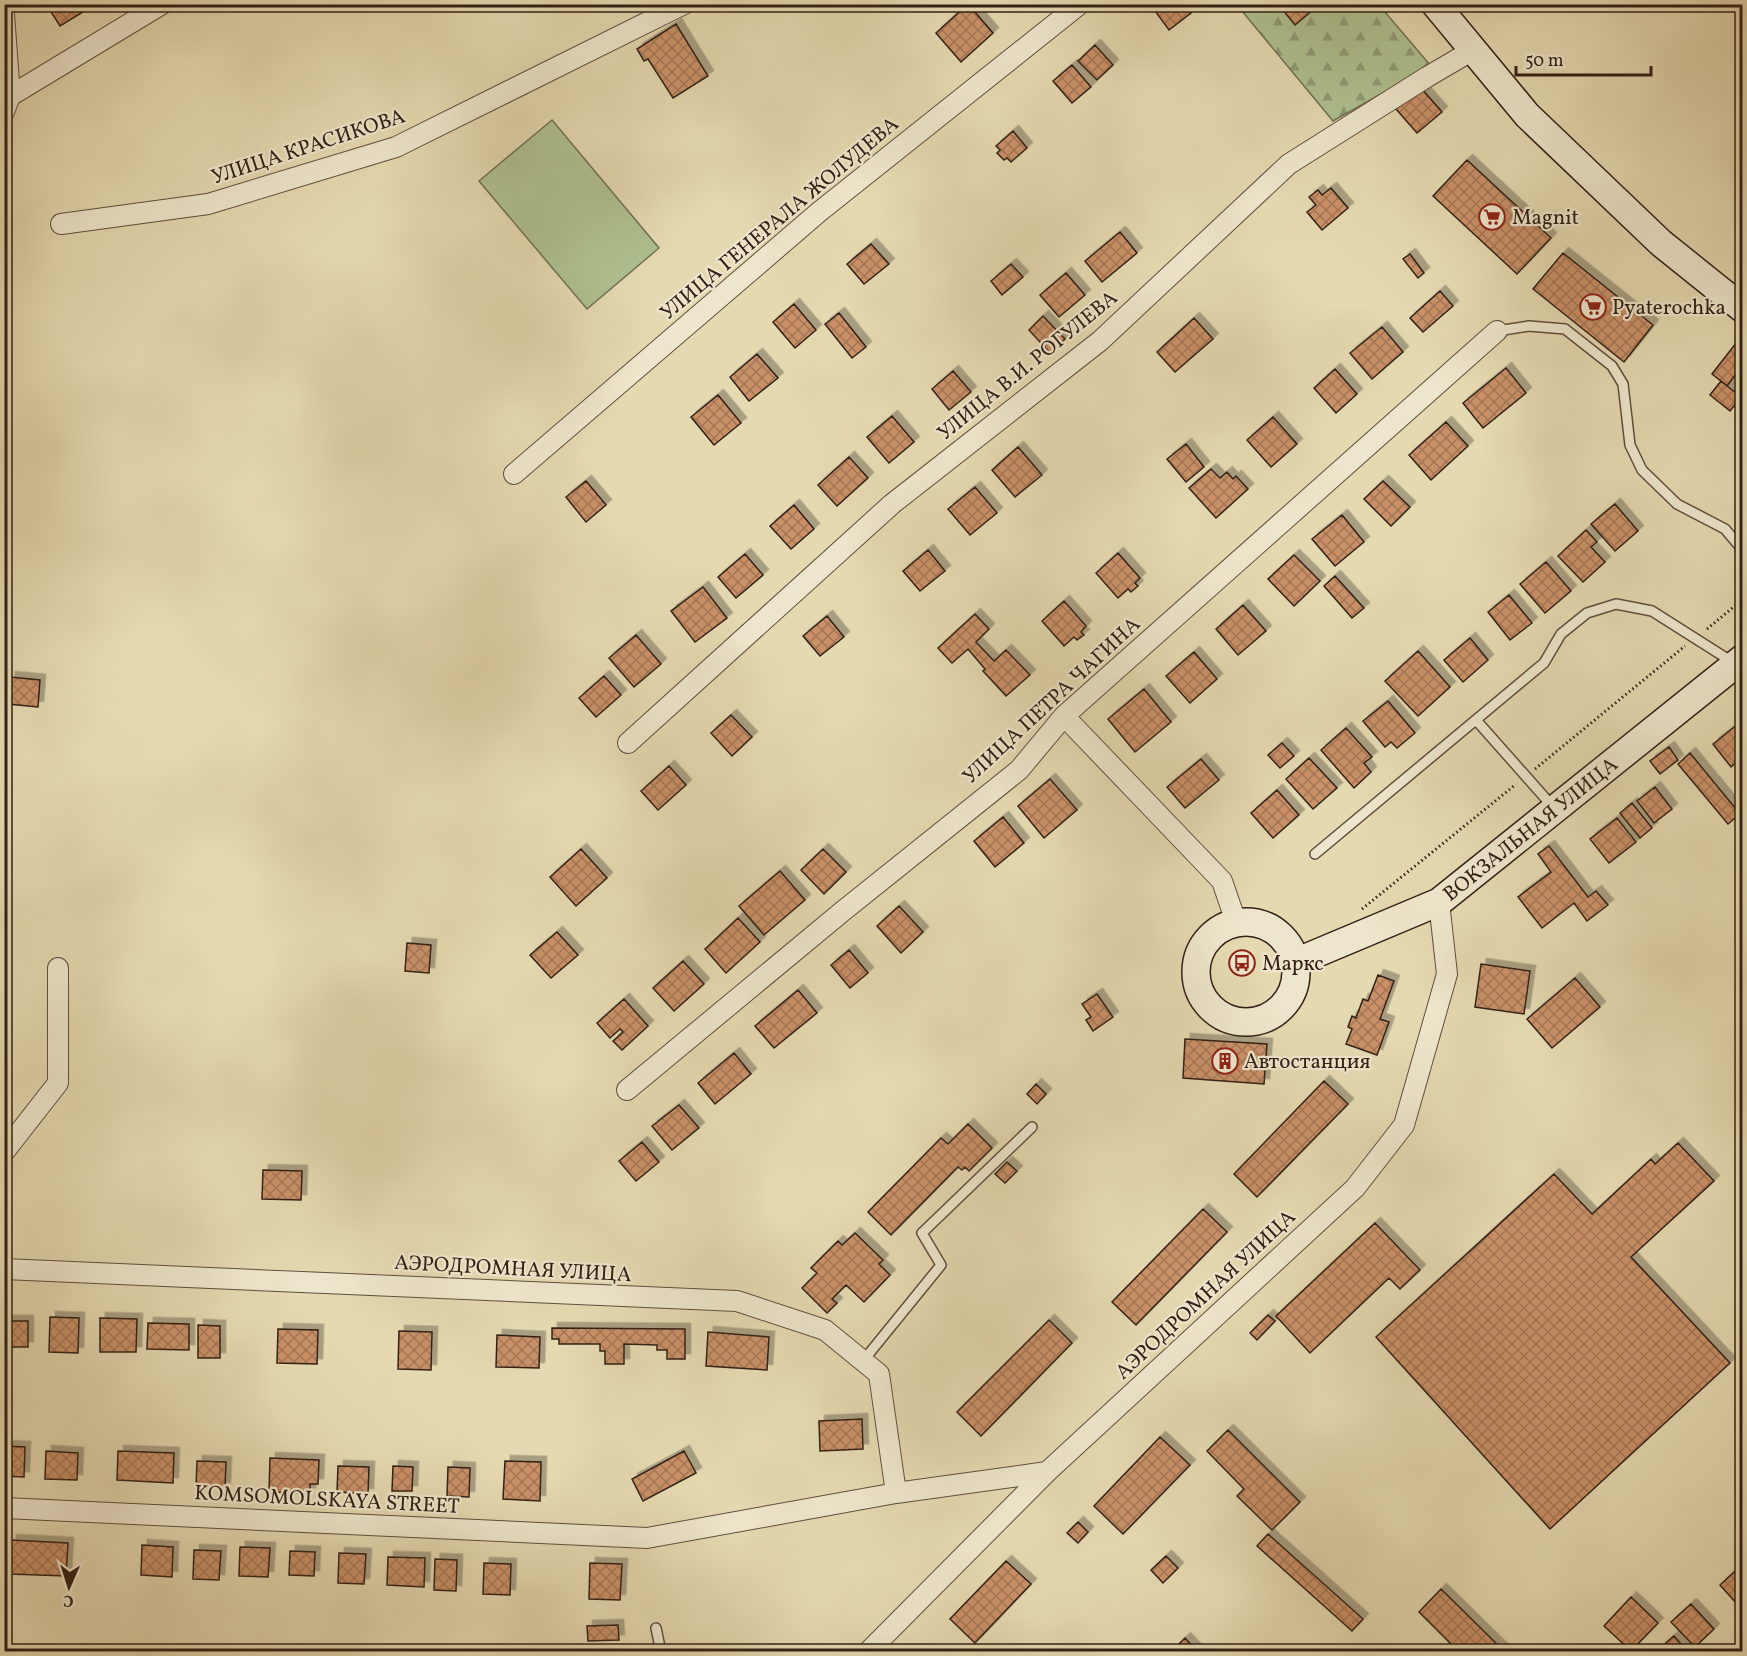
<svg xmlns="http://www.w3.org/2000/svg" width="1747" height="1656" font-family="Vollkorn,serif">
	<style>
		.grass { fill: #afc090; stroke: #707053; stroke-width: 1.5 }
		.forest { fill: url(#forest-firs); stroke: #707053; stroke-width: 1.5 }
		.building { fill: url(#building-cross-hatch); stroke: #322016; stroke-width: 1.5; filter: url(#shadow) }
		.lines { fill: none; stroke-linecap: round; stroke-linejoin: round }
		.lane-casing { stroke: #5f4e3d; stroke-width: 12 }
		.street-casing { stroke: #5f4e3d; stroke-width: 22 }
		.secondary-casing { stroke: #322016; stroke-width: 30 }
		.path { stroke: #322016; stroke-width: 3; stroke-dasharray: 1.5 3; stroke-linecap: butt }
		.lane { stroke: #eee6cc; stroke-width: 9 }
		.street { stroke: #eee6cc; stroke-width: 20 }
		.secondary { stroke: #eee6cc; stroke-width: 27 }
		.labels { text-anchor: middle; stroke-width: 4.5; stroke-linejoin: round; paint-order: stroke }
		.street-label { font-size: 21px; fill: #322016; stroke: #eee6cc }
		.poi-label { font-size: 21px; fill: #322016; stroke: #eee6cc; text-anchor: start }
	</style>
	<defs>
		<pattern id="forest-firs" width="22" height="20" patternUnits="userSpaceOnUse" patternTransform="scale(1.5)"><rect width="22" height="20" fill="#afc090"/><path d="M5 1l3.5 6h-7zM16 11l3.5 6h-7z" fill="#8f9c75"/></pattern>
		<pattern id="building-cross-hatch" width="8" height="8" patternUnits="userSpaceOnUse" patternTransform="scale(1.5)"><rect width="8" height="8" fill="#ca9168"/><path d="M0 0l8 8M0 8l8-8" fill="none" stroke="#a57655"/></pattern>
		<filter id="shadow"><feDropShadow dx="5.5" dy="-5.5" stdDeviation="0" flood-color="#0004"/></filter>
	</defs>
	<rect width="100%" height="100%" fill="#e5d9b1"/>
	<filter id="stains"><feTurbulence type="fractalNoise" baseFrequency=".00333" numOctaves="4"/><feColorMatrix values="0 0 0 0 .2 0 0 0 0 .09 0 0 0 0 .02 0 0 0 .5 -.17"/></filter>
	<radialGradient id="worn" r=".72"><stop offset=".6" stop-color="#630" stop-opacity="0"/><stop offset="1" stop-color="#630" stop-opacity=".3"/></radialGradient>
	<path class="grass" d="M552,120L659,248L587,309L479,181Z"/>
	<path class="forest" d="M1237,5H1379L1431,66L1333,121Z"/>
	<path class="building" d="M46,4H89L91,7L60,26Z
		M587,4H603L592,12Z
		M968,4L993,33L961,62L936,33Z
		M1150,4H1184L1191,13L1169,30Z
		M1278,4H1320L1295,25Z
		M676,24L708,76L673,98L648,59L644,61L637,49Z
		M1095,45L1113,65L1097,80L1078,61Z
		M1072,65L1091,87L1072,103L1053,81Z
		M1421,88L1442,112L1417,133L1396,109Z
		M1013,131L1027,148L1011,162L1007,158L1004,160L997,153L1000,150L996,146Z
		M1467,160L1551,238L1517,274L1433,196Z
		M1331,188L1348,208L1322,230L1307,212L1316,205L1309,197L1318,190L1322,195Z
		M1120,232L1137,253L1102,282L1085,261Z
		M871,244L889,264L864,284L847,264Z
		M1563,253L1653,325L1624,362L1533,289Z
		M1410,254L1424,273L1418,278L1403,259Z
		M1011,264L1023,277L1002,295L991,281Z
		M1066,273L1085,295L1059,317L1040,295Z
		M1440,291L1453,306L1423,332L1410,318Z
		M794,304L816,330L795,348L773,322Z
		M839,313L866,347L852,358L825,324Z
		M1043,316L1065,339L1050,353L1029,330Z
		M1194,318L1213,339L1175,372L1157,352Z
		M1382,327L1403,352L1372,379L1350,353Z
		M1740,338L1742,341V366L1727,386L1712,374Z
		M757,354L778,378L749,401L730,377Z
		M1506,368L1526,393L1483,428L1463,403Z
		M1335,369L1357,394L1336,413L1314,388Z
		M953,371L971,392L949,410L932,389Z
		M1721,381L1741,397L1730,411L1710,395Z
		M718,395L741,423L714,445L691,417Z
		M892,416L914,442L889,463L867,437Z
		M1273,417L1297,444L1271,467L1247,440Z
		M1446,422L1468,446L1431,480L1409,455Z
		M1186,444L1204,467L1186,482L1167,459Z
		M1018,447L1042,475L1015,497L992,470Z
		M849,457L868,478L837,506L818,485Z
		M1211,469L1220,478L1227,472L1233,479L1236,476L1248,489L1216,518L1189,488Z
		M586,481L606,505L586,522L566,497Z
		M1383,481L1410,507L1391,526L1364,499Z
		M975,487L997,513L970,535L948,509Z
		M1615,504L1638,531L1615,551L1591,524Z
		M794,505L814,529L791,549L770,526Z
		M1342,515L1364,542L1335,566L1312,539Z
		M1586,530L1597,542L1591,547L1605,562L1583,582L1558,556Z
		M928,550L945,571L920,591L903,571Z
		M1118,553L1140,578L1135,583L1138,586L1131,592L1128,589L1118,598L1096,573Z
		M745,554L763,575L736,598L718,577Z
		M1294,555L1320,581L1294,606L1268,579Z
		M1546,562L1571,591L1545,613L1520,584Z
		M1335,576L1364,608L1352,618L1324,586Z
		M703,587L727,618L695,642L671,611Z
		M1509,595L1532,623L1510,640L1488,612Z
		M1064,601L1086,626L1081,632L1084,635L1077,640L1074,637L1064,646L1042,621Z
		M1243,605L1266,631L1238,655L1216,629Z
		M975,614L989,629L976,642L994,661L1006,650L1030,675L1006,696L983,671L985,669L968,649L952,663L938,648Z
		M827,616L844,637L820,656L803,636Z
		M636,635L661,664L634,687L609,658Z
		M1470,638L1488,660L1463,682L1444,660Z
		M1418,651L1450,687L1418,716L1385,681Z
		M1194,652L1217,679L1190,703L1166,676Z
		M604,676L621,695L596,717L579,698Z
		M10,677L40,680L38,707L8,704Z
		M1144,689L1171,722L1135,752L1108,719Z
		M1388,701L1415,733L1397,748L1391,742L1385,747L1363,721Z
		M731,715L752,737L732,756L711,733Z
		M1738,724L1742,730V758L1731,767L1713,744Z
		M1346,728L1372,757L1364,763L1371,772L1354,788L1321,750Z
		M1282,743L1294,756L1280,768L1268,755Z
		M1669,747L1678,760L1660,774L1650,761Z
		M1690,753L1740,814L1728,824L1678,764Z
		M1309,758L1337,788L1313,809L1286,779Z
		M1201,759L1219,780L1185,808L1167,787Z
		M669,766L686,785L658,810L641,791Z
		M1050,779L1077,810L1044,838L1018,806Z
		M1655,787L1672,809L1654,823L1637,801Z
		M1277,790L1299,815L1273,838L1251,813Z
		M1632,803L1652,828L1640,838L1620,813Z
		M1003,817L1024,843L995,867L974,841Z
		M1617,818L1636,842L1609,863L1590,839Z
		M1549,846L1588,897L1596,891L1608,905L1587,921L1574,903L1542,928L1518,897L1551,872L1538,854Z
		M581,849L607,878L576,906L550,877Z
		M823,849L846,872L824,894L801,870Z
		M780,871L805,900L764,935L739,906Z
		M899,906L923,932L901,953L877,926Z
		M738,918L760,942L726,973L705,949Z
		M557,932L578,955L551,978L530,955Z
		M407,943L431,945L429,973L405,971Z
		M849,950L868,973L850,988L831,965Z
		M683,961L704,984L674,1011L653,988Z
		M1481,964L1530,971L1524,1014L1475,1007Z
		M1378,975L1394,981L1380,1019L1389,1022L1377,1055L1346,1044L1352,1029L1348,1027L1352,1016L1356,1018L1363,999L1368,1001Z
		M1575,978L1600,1007L1552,1048L1527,1019Z
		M798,990L817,1013L774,1048L755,1026Z
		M1097,994L1113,1017L1093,1031L1086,1020L1091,1017L1082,1004Z
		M624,999L648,1026L622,1050L613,1041L623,1032L620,1029L610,1038L597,1023Z
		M1185,1039L1267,1044L1264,1084L1183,1078Z
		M734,1053L751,1074L715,1104L698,1083Z
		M1324,1081L1348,1104L1257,1197L1234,1174Z
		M1036,1084L1046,1094L1037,1104L1027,1094Z
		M679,1105L699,1128L672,1150L652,1126Z
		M968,1124L992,1148L969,1171L965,1167L962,1170L958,1167L891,1235L868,1212L941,1138L948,1144Z
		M642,1142L659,1162L636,1181L619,1161Z
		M1678,1143L1714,1181L1631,1257L1730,1363L1550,1529L1376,1337L1554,1174L1592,1214L1651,1159L1655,1164Z
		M1007,1162L1017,1171L1005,1183L995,1174Z
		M263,1170L302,1171L301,1200L262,1199Z
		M1203,1209L1227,1232L1136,1325L1112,1302Z
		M1375,1223L1420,1270L1400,1289L1389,1278L1310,1353L1276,1316Z
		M855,1233L883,1260L879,1264L890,1275L864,1302L846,1285L832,1299L837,1303L827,1313L802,1288L817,1273L811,1268L838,1241L842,1245Z
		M1268,1315L1275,1321L1257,1340L1250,1333Z
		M50,1317L79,1318L78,1353L49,1352Z
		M100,1318L137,1319L136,1352H100Z
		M1049,1320L1072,1343L981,1436L957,1412Z
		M4,1321H28V1347H4Z
		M148,1323L189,1324V1350L147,1349Z
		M198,1325L220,1326V1358H198Z
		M552,1328L685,1329V1359H667V1350H657V1345L624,1344V1364H605V1351H600V1344H559V1339H552Z
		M278,1329L318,1330L317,1364L277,1363Z
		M399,1331L432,1332L431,1370L398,1369Z
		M708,1332L769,1337L767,1370L706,1366Z
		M497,1335L540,1337L539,1368L496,1367Z
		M862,1419L863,1449L820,1451L819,1421Z
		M1228,1430L1300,1502L1272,1530L1237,1496L1244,1489L1207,1451Z
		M1160,1437L1190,1465L1123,1534L1094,1506Z
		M4,1446L25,1447L24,1477L4,1476Z
		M46,1451L78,1453L77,1480L45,1479Z
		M118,1451L174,1453L173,1483L117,1480Z
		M684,1451L696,1473L643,1501L632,1479Z
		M270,1458L319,1460L318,1484H310V1493L269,1492Z
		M197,1461L226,1462L225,1488L196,1487Z
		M505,1461L541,1462L540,1501L503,1499Z
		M338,1466L369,1467L368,1494L337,1492Z
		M393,1466L413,1467L412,1491H392Z
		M448,1467L470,1468L469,1497L447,1496Z
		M1078,1522L1088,1532L1078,1543L1067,1533Z
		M1268,1534L1363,1619L1352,1631L1257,1546Z
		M11,1540L68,1543L66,1576L9,1574Z
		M142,1545L173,1547L172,1577L141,1575Z
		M240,1547L270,1548L268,1577L239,1576Z
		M194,1550L221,1551L219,1580L193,1579Z
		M290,1551L315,1552L314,1576L289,1575Z
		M339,1553L366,1554L364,1584L338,1583Z
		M1166,1556L1178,1568L1163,1583L1151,1570Z
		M388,1557L425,1558L424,1587L387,1585Z
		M435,1559L457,1560L456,1591L434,1590Z
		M1006,1561L1031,1584L975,1643L950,1619Z
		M484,1563L511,1564L510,1595L483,1594Z
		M590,1563L622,1564L620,1600L589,1599Z
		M1742,1565V1600L1738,1605L1720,1585Z
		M1441,1589L1505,1652H1459L1419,1612Z
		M1631,1597L1658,1623L1631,1651L1604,1626Z
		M1691,1604L1714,1629L1695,1647L1671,1622Z
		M618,1625L619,1640L588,1641L587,1626Z
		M1674,1636L1688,1652H1663L1660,1648Z
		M1185,1638L1198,1652H1171Z"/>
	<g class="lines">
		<g class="lane-casing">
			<path id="lane" d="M1497,331L1529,326L1565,329L1612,366L1623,384L1630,445L1642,470L1677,504L1725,529L1742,549
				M1476,720L1554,808
				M1315,854L1544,663L1561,634L1587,613L1616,604L1652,611L1734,663
				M863,1361L941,1265L922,1233L1032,1127
				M656,1628L661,1652"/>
		</g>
		<g class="street-casing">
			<path id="street" d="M4,14L10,96L4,112
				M10,96L162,4
				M61,224L208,204L396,147L684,4
				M514,474L819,212L1080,4
				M1064,716L1222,881L1236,922
				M628,743L892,504L1100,341L1289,164L1427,77L1473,50
				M627,1090L843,911L1019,770L1064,716L1497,331
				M4,1152L58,1083V968
				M4,1269L737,1301L825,1330L879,1374L896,1493
				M4,1508L647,1538L896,1493L1047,1472
				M868,1652L1047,1472L1355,1188L1404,1125L1447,974L1439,902"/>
		</g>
		<g class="secondary-casing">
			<g id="secondary">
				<path d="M1435,4L1527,115L1661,243L1742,308"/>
				<circle cx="1246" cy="972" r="50"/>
				<path id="s1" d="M1296,962L1439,902L1742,659"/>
			</g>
		</g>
		<path class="path" d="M1707,629L1742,600
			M1535,769L1685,646
			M1362,909L1515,785"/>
		<use href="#lane" class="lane"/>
		<use href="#street" class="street"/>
		<use href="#secondary" class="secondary"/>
	</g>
	<defs>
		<g id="supermarket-ring" transform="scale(1.35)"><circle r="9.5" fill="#eee6cc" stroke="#8f2418" stroke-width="1.5"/><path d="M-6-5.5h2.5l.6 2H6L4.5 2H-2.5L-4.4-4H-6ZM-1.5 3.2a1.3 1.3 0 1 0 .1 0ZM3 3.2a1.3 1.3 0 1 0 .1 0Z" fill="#8f2418"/></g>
		<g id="bus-ring" transform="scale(1.35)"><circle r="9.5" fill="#eee6cc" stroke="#8f2418" stroke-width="1.5"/><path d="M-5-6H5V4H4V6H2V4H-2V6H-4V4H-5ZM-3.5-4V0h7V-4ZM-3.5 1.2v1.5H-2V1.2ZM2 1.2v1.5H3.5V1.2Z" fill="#8f2418"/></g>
		<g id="building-ring" transform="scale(1.35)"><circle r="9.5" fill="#eee6cc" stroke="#8f2418" stroke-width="1.5"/><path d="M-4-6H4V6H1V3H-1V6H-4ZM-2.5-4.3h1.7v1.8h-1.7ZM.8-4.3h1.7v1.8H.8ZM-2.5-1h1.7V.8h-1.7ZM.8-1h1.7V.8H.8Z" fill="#8f2418"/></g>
	</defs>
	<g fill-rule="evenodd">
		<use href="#supermarket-ring" x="1492" y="217"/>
		<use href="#supermarket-ring" x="1593" y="307"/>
		<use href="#bus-ring" x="1242" y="963"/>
		<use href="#building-ring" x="1225" y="1061"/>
	</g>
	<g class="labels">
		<g class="street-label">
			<text transform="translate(308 146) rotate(-18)" y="7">УЛИЦА КРАСИКОВА</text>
			<text transform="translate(779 218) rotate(-40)" y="7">УЛИЦА ГЕНЕРАЛА ЖОЛУДЕВА</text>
			<text transform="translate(1027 365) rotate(-39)" y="7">УЛИЦА В.И. РОГУЛЕВА</text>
			<text transform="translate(1051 700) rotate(-43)" y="7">УЛИЦА ПЕТРА ЧАГИНА</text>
			<text dy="7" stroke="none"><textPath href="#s1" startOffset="272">ВОКЗАЛЬНАЯ УЛИЦА</textPath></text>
			<text transform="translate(513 1268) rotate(3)" y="7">АЭРОДРОМНАЯ УЛИЦА</text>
			<text transform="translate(1205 1294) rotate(-43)" y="7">АЭРОДРОМНАЯ УЛИЦА</text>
			<text transform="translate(327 1499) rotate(3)" y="7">KOMSOMOLSKAYA STREET</text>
		</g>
		<g class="poi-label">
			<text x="1512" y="224">Magnit</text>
			<text x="1612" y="314">Pyaterochka</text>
			<text x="1262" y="970">Маркс</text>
			<text x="1244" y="1068">Автостанция</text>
		</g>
	</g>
	<rect width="1747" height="1656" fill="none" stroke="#e5d9b1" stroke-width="24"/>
	<rect x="6" y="6" width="1735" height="1644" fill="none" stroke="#322016" stroke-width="3"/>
	<rect x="12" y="12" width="1723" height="1632" fill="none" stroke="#322016" stroke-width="1.5"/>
	<g transform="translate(69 1587) rotate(183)" stroke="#eee6cc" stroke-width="4.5" paint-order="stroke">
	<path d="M0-4.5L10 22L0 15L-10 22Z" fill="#322016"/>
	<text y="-9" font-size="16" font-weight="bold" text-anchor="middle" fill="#322016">С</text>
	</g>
	<path d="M1516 66v9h135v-9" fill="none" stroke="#322016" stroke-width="3"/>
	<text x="1525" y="66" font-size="18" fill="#322016" stroke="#eee6cc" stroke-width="4.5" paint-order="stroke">50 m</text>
	<rect width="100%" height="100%" filter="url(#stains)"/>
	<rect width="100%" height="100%" fill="url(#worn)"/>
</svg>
